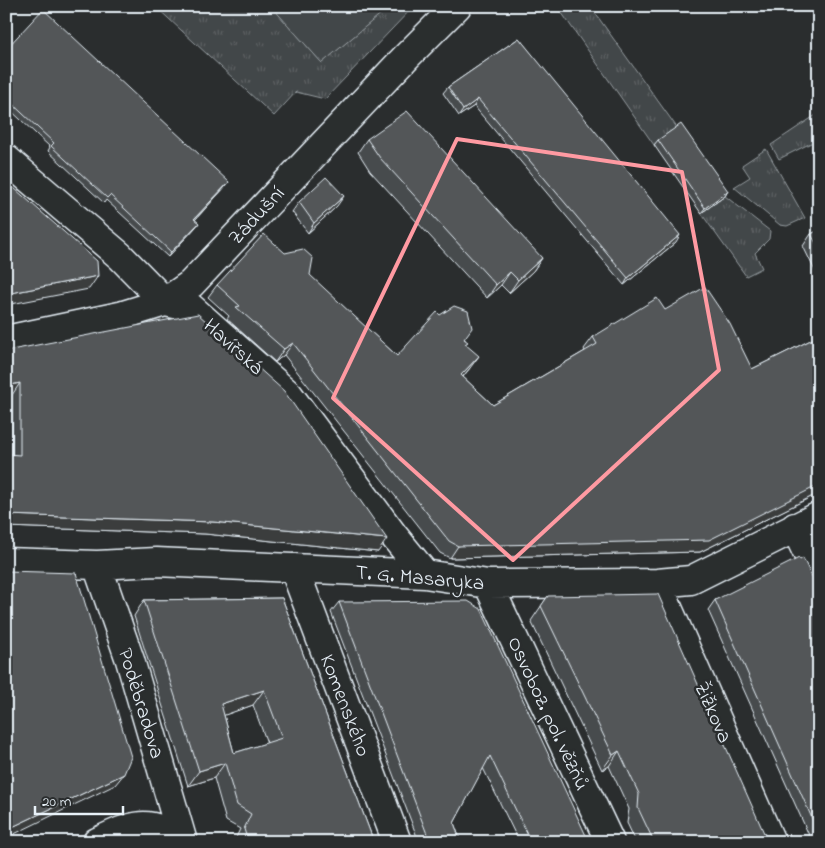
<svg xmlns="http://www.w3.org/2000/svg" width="825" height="848" font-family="'Indie Flower',sans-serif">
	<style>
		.grass { fill: url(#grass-tufts); stroke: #959ca0 }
		.park { fill: #424648; stroke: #959ca0 }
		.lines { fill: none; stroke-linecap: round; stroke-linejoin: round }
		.street-casing { stroke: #e8f1f8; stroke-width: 31 }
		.street { stroke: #2a2d2e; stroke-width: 28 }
		.wall { fill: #474b4d; stroke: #e8f1f8; fill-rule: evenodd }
		.shaded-wall { fill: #3a3d3e; stroke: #e8f1f8 }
		.building { fill: #535759; stroke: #e8f1f8; fill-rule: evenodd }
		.marked { fill: none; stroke: #ff9aa2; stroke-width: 4; stroke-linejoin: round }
		.labels { text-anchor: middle; stroke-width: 5; stroke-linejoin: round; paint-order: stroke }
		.street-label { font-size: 21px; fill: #e8f1f8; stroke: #2a2d2e }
	</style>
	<defs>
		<pattern id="grass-tufts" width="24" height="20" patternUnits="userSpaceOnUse" patternTransform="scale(1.25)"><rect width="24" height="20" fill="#424648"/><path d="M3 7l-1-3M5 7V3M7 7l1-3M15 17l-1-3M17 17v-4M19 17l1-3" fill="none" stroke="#5d6163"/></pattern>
	</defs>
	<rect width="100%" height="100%" fill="#2a2d2e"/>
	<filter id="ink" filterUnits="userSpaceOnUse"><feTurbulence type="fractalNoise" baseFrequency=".02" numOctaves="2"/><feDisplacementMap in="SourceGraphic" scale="10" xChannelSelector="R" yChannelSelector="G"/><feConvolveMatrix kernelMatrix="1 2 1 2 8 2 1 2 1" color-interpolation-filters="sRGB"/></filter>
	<g filter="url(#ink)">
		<path class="grass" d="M155,6H271L322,63L390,6H414L325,99L296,92L274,116Z
			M557,6H590L678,129L654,145Z
			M819,113V139L779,159L771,145Z
			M766,149L805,218L787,226L780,225L734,187L750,177L742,165Z
			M725,196L770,231L769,239L755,253L762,268L746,276L701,213Z"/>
		<path class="park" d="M271,6H390L322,63Z"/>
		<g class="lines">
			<g class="street-casing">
				<path id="street" d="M6,159L120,256L165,302L190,307L289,395L394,536L425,574
					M6,340L120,316L165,302L191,284L406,57L457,6
					M795,527L819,578
					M6,562L97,565L156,562L425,574L488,584L657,583L691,580L819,516
					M97,565L130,660L183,842
					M294,568L397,842
					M657,583L771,842
					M488,584L610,842
					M97,842C128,827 150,815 179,842"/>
			</g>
			<use href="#street" class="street"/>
		</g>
		<path class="wall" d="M519,38L676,242L624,285L474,106L459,116L443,93L448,87Z
			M6,49L229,182L225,187L195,220L199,223L195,228L168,257L106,200L104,203L48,151L50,147L6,106Z
			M367,139L542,258L533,271L509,293L501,285L487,298L370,171L358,152Z
			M658,140L728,191L725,196L701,213L654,145Z
			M299,202L337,206L308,233L292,212Z
			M819,230V277H818L803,246L811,234Z
			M285,253L397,356L465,339L470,368L463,377L493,405L585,351L584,349L593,337L665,310L752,369L819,336V493L700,552L450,558L440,553L284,355L275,362L227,319L229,316L208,297L217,285Z
			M6,351L378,552L205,534L6,527V454H12V395Z
			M811,575L816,581L819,582V842H812L708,610L715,600Z
			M548,596L768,842H636L627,823L629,809L609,766L602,770L531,621Z
			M282,598L374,842H234L240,829L226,821L214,778L188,786L134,616L144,600ZM253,705L267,743L234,753L224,715Z
			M339,602L589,842H519L483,768L454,823L461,842H419L331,612Z"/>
		<path class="shaded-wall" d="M478,99L474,106L459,116L463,110Z
			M229,182L225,187L191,224L194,219Z
			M728,191L725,196L701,213L705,208Z
			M344,196L337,206L308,233L314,223Z
			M199,223L195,228L168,257L171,252Z
			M680,235L676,242L624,285L628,278Z
			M542,258L533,271L509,293L518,280Z
			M510,272L501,285L487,298L496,285Z
			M98,276L89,289L6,305V294Z
			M293,343L284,355L275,362L284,349Z
			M479,356L470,368L453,388L461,375Z
			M20,383L12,395L6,396V386Z
			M819,485V493L700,552L450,558L458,546Z
			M6,515L213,522L387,539L378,552L205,534L6,527Z
			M264,690L253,705L211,720L221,704Z
			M619,751L609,766L602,770L613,755Z
			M225,763L214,778L188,786L199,771Z
			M124,774L115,785L6,838V830Z"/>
		<path class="building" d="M43,9L229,182L194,219L199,223L171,252L110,195L107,198L51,146L54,143L6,98V49Z
			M519,38L680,235L628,278L478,99L463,110L448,87Z
			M407,111L542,258L518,280L510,272L496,285L380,158L367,139Z
			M681,124L728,191L705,208L658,140Z
			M326,177L344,196L314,223L299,202Z
			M6,181L97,261L98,276L6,294Z
			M819,230V249L811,234Z
			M264,234L285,253L303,249L313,258L310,275L397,356L437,312L440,315L454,306L468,311L472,328L464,339L468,342L465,344L479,356L461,375L493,405L597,344L593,337L657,298L665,310L705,287L730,324L752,369L819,336V485L709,540L458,546L449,541L293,343L284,349L236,307L240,306L217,285Z
			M198,314L284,391L387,539L213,522L6,515V454L20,455V383L6,386V351Z
			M799,558L800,560L803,558L811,575L816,581L819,582V834L715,600Z
			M6,571L76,573L131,757L124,774L6,830Z
			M658,594L768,842H654L638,808L639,794L619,751L613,755L541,606L548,596Z
			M282,598L374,842H248L244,829L251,814L237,805L225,763L199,771L144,600ZM264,690L282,738L234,753L221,704Z
			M468,601L481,609L589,842H531L490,756L454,823L461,842H430L339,602Z"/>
	</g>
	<path class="marked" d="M457,139L682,172L719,370L513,560L333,398Z"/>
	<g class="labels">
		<g class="street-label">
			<text transform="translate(256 215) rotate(-47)" y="7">Zádušní</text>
			<text transform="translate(234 346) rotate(42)" y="7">Havířská</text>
			<text transform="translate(420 577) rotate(5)" y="7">T. G. Masaryka</text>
			<text transform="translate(142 703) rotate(73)" y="7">Poděbradova</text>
			<text transform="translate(346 705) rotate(69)" y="7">Komenského</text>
			<text transform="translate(714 712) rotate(66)" y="7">Žižkova</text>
			<text transform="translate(549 713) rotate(65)" y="7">Osvoboz. pol. vězňů</text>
		</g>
	</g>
	<rect width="825" height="848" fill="none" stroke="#2a2d2e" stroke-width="25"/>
	<rect x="12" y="12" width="800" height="823" fill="none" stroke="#e8f1f8" stroke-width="2" filter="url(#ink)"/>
	<path d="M35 806v8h88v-8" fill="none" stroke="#e8f1f8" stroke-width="2.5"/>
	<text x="42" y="806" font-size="15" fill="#e8f1f8" stroke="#2a2d2e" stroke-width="4" paint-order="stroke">20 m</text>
</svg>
